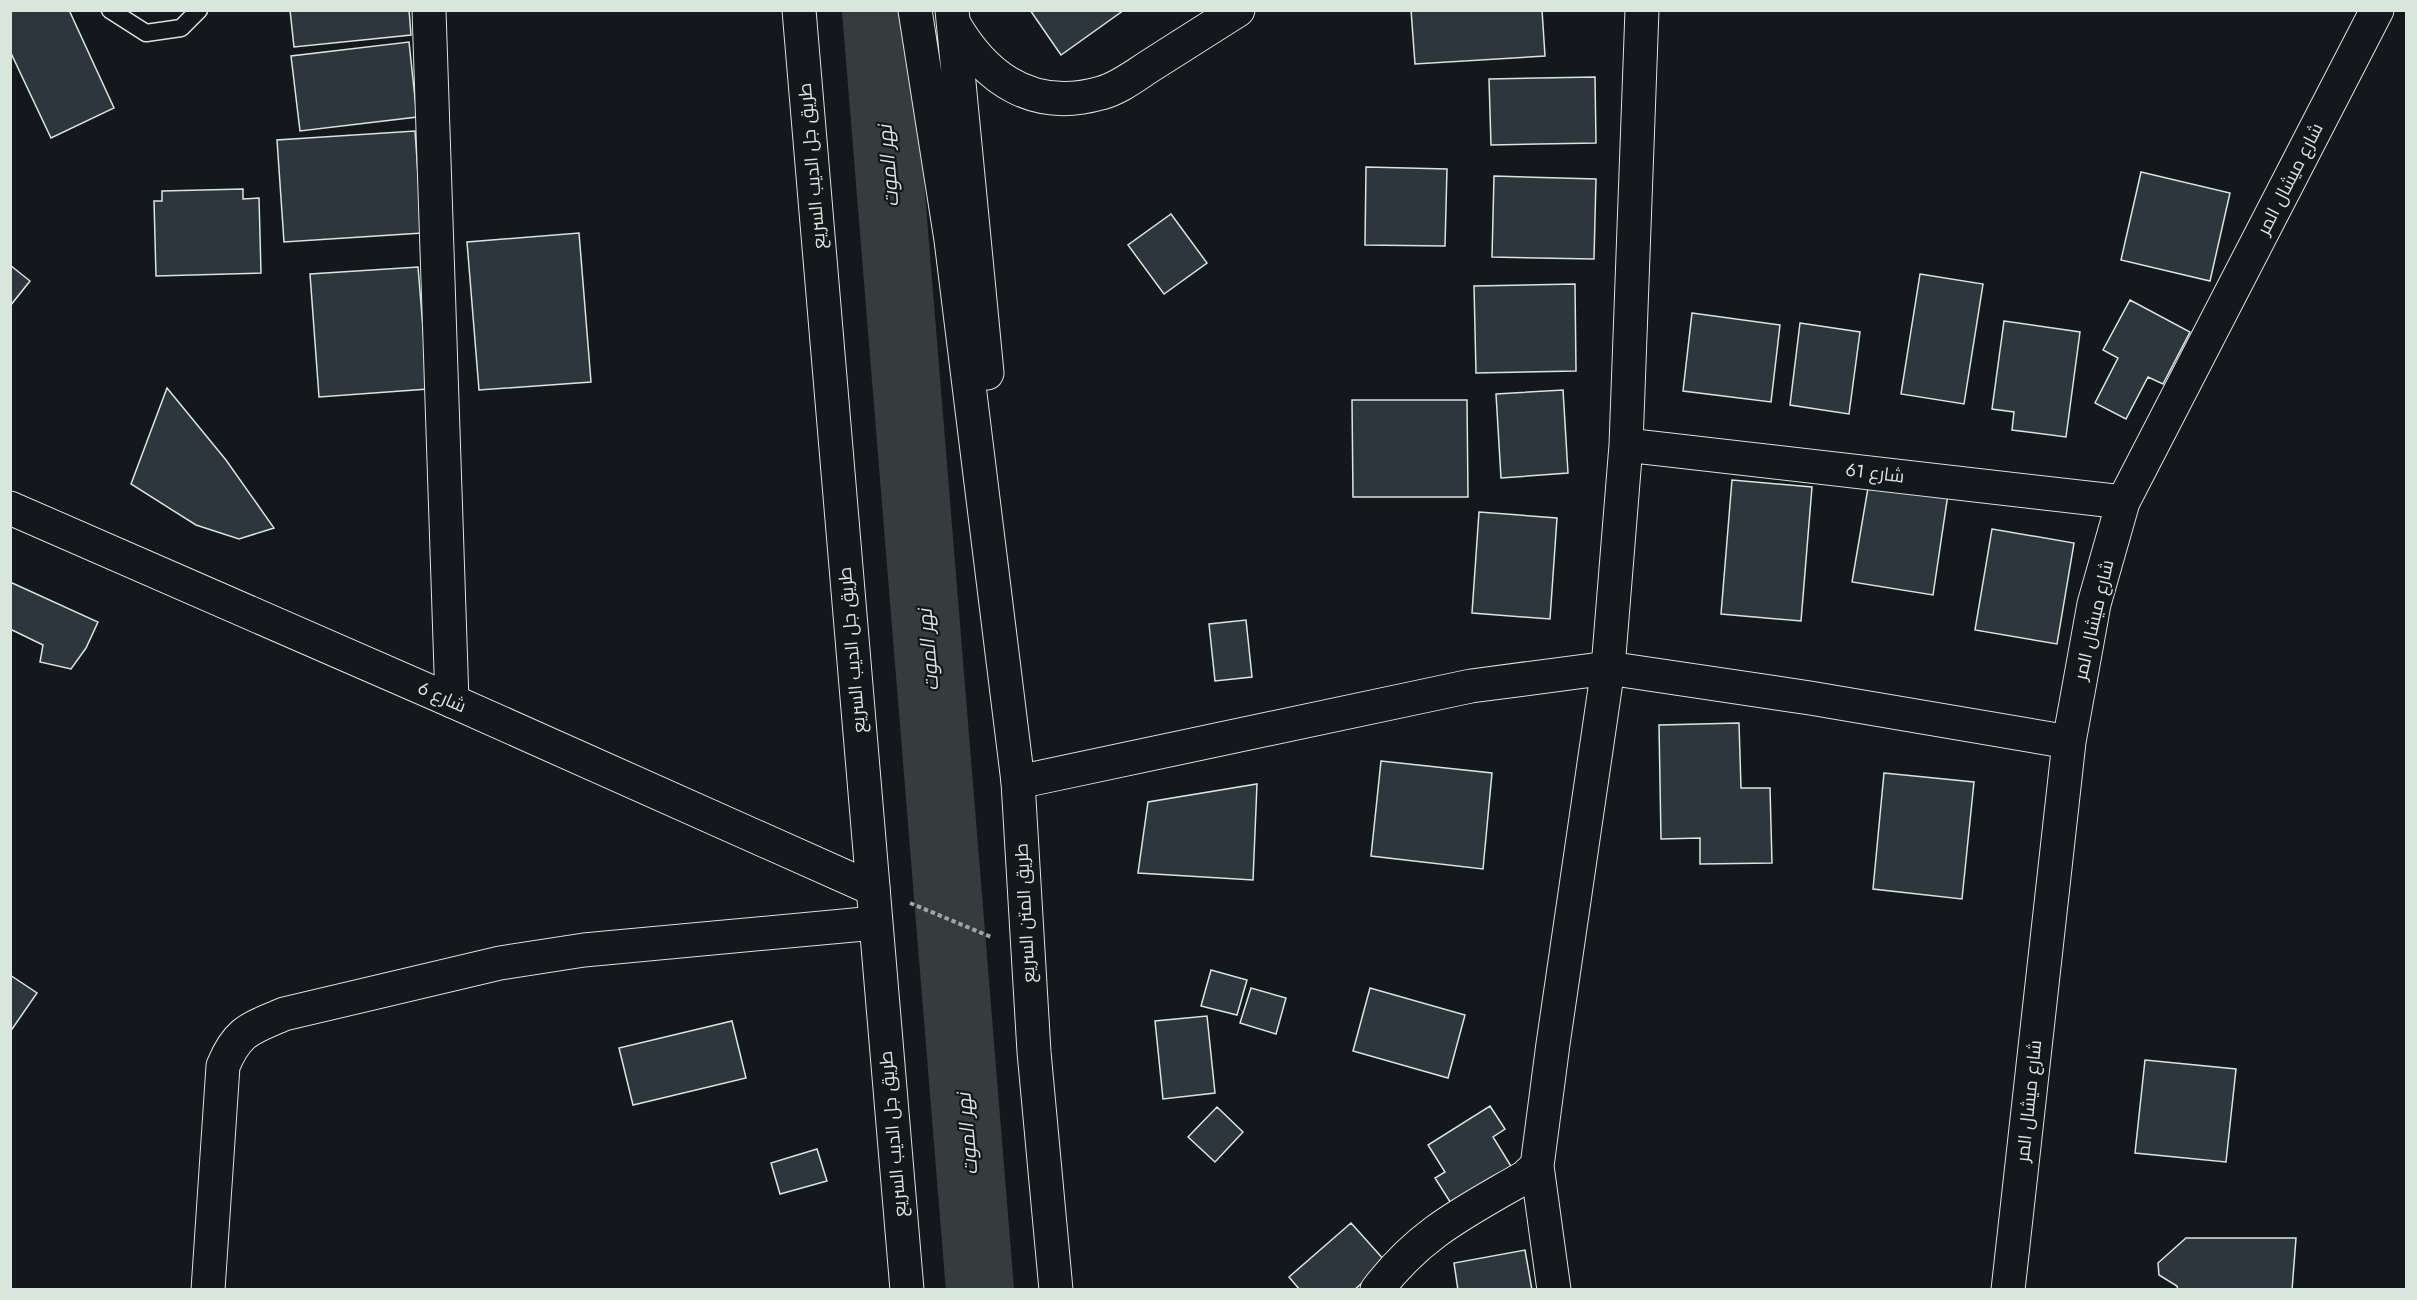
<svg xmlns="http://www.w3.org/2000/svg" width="2417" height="1300" font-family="Jost,Cairo,sans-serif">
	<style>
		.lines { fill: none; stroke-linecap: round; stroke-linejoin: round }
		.river { stroke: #363b3e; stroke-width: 68 }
		.building { fill: #2c363c; stroke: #d8e6dc; stroke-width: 1.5 }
		.lane-casing { stroke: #d8e6dc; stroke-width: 19 }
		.street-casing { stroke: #d8e6dc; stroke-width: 35 }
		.secondary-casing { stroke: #d8e6dc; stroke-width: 35 }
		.highway-casing { stroke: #d8e6dc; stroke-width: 35 }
		.path { stroke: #9da8a2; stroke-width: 4; stroke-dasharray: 4.5 3; stroke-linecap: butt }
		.lane { stroke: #14181c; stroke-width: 16 }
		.street { stroke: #14181c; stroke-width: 33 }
		.secondary { stroke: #14181c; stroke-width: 33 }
		.highway { stroke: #14181c; stroke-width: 33 }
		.labels { text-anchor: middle; stroke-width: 4.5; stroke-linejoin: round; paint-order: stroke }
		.street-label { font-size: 18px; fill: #d8e6dc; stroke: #14181c }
		.water-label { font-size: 20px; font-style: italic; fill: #d8e6dc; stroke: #14181c }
	</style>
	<rect width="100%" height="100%" fill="#14181c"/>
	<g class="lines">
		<path class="river" d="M876,10L980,1290"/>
	</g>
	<path class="building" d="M10,10H69L114,108L51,138L10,51Z
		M290,10H409L411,35L294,47Z
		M1030,10H1124L1061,55Z
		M1411,10H1542L1545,56L1415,64Z
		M409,42L417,117L300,131L291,56Z
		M1595,77L1596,143L1491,145L1489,79Z
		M415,131L422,233L284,242L277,140Z
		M1366,167L1447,169L1445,246L1365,245Z
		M2141,172L2230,193L2210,281L2121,260Z
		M1494,176L1596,179L1594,259L1492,257Z
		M243,189V199L259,198L261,273L156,276L154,201H162V191Z
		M1171,214L1207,263L1164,294L1128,245Z
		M579,233L591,382L479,390L467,242Z
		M10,265L30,281L10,306Z
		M418,267L428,389L319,397L310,274Z
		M1920,274L1983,284L1964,404L1901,394Z
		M1575,284L1576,371L1476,373L1474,286Z
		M2130,300L2190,332L2163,384L2148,377L2126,419L2095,403L2118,358L2103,350Z
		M1692,313L1780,325L1771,402L1683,391Z
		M2004,321L2080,332L2066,437L2012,430L2014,412L1992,409Z
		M1800,323L1860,332L1849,414L1790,405Z
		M167,388L226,460L274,528L239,539L196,525L131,484Z
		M1563,390L1568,473L1501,478L1496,394Z
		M1352,400H1467L1468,497H1353Z
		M1732,480L1812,487L1801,621L1721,614Z
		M1869,482L1948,494L1933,595L1852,582Z
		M1479,512L1557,518L1550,619L1472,613Z
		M1992,529L2074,543L2057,644L1975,630Z
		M10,582L98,622L86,648L71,669L40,662L43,645L10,629Z
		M1246,620L1252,677L1215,681L1209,624Z
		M1739,723L1741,788H1770L1772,863L1700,864V838L1661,839L1659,725Z
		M1381,761L1492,773L1483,869L1371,856Z
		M1884,773L1974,782L1962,899L1873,889Z
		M1257,784L1253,880L1138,873L1148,802Z
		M1211,970L1247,980L1237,1015L1201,1006Z
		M10,975L37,993L10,1032Z
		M1251,988L1286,998L1276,1034L1240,1023Z
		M1370,988L1465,1015L1448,1078L1353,1051Z
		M1207,1016L1215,1093L1163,1099L1155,1021Z
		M732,1021L746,1078L633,1105L619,1048Z
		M2145,1060L2236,1069L2226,1162L2135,1153Z
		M1490,1106L1505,1129L1493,1137L1514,1171L1454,1208L1435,1178L1445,1172L1428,1145Z
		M1217,1107L1243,1132L1215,1162L1188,1137Z
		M817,1149L827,1181L780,1194L771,1163Z
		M1351,1223L1386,1262L1354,1290H1300L1289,1277Z
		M2186,1238H2296L2292,1290H2178L2177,1286L2159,1275L2158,1263Z
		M1525,1250L1532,1290H1458L1454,1263Z"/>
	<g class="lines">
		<g class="lane-casing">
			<path id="lane" d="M110,10L146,33L181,28L199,10"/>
		</g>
		<g class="street-casing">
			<path id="street" d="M429,10L452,701
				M954,24C987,81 1035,112 1101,93C1120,88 1137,74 1153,64C1181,46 1210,28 1238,10
				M1626,445L2123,502
				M1018,782L1471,686L1608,668L1810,698L2069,742
				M208,1290L223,1066C238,1030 250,1029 284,1014L500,963L584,950L875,923
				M1377,1290C1420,1233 1465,1212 1525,1177L1537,1166
				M1554,1290L1537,1166L1553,1044L1608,668L1626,445L1642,10
				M2008,1290L2069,742L2094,604L2123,502L2377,10"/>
		</g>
		<g class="secondary-casing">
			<path id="secondary" d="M10,508L452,701L873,889"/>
		</g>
		<g class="highway-casing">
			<path id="highway" d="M799,10L907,1290
				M915,10L951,240L1018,782L1034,1052L1056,1290
				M952,10L987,373"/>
		</g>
		<path class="path" d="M910,903L991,937"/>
		<use href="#lane" class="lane"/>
		<use href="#street" class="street"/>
		<use href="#secondary" class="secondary"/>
		<use href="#highway" class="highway"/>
	</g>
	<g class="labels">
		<g class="street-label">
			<text transform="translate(812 166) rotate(-95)" y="6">طريق جل الديب السريع</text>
			<text transform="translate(2290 179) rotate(-63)" y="6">شارع ميشال المر</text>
			<text transform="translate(1875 473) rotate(7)" y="6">شارع 61</text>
			<text transform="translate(2094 620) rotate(-77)" y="6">شارع ميشال المر</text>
			<text transform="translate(852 650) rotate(-95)" y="6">طريق جل الديب السريع</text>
			<text transform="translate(442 697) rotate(24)" y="6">شارع 6</text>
			<text transform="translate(1025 913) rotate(-93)" y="6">طريق المتن السريع</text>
			<text transform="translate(2029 1101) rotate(-84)" y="6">شارع ميشال المر</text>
			<text transform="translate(893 1134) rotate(-95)" y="6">طريق جل الديب السريع</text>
		</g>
		<g class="water-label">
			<text transform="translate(888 166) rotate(-95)" y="7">نهر الموت</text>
			<text transform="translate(928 650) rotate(-95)" y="7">نهر الموت</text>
			<text transform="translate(967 1134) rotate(-95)" y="7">نهر الموت</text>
		</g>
	</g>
	<rect width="2417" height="1300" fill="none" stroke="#d8e6dc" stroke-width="24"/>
</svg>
